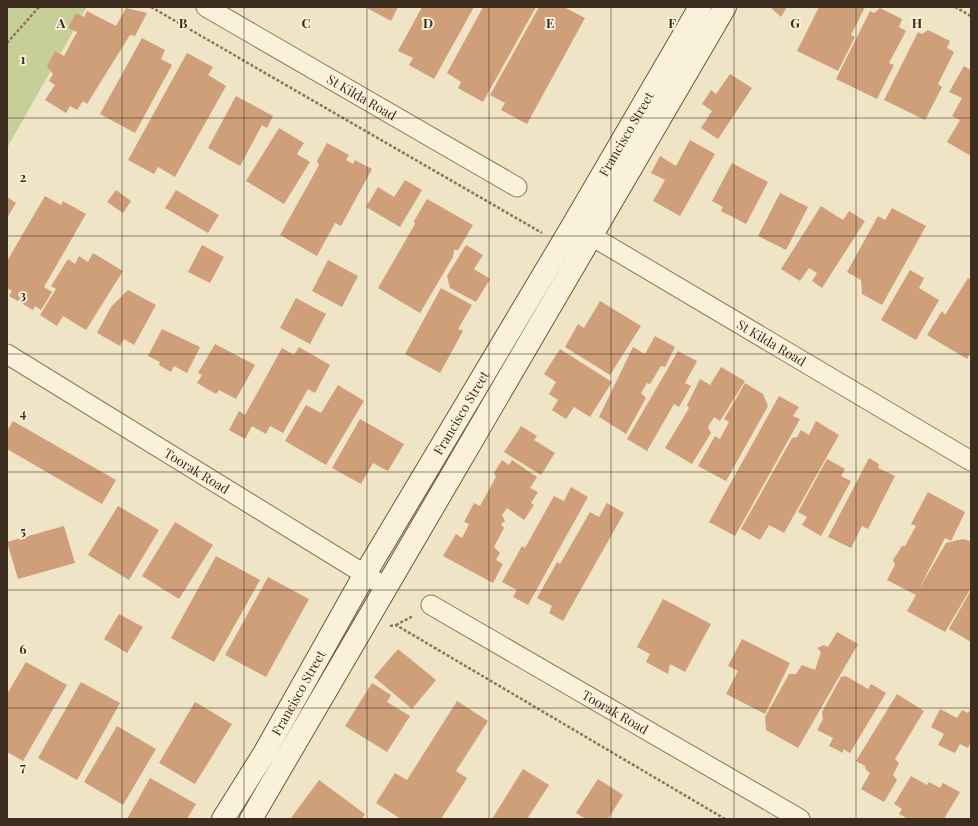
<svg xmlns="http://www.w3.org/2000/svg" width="978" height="826" font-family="'Playfair Display',serif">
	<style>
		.green { fill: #c7cf99 }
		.building { fill: #cf9f7a }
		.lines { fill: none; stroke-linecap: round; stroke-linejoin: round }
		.street-casing { stroke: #8c765a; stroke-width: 21 }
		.secondary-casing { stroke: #6e573e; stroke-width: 24 }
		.path { stroke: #8c765a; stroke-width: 2.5; stroke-dasharray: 3 2; stroke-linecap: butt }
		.street { stroke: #faf1da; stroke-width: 19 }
		.secondary { stroke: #faf1da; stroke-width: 22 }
		.grid { fill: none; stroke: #3c2d1f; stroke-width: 1; stroke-opacity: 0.55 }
		.labels { text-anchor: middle; stroke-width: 4; stroke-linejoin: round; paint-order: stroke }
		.street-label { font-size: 13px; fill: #3c2d1f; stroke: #f7eed6 }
		.grid-label { font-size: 13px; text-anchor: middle; font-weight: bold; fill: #3c2d1f; stroke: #f7eed6; stroke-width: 4; stroke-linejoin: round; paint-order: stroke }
	</style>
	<rect width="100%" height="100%" fill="#f0e4c6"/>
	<path class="green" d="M7,7H87L7,148Z"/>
	<path class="building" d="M365,7H398L391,21Z
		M422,7H474L434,79L409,65L413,58L398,51Z
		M483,7H536L483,102L458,88L461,82L447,73Z
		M539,7H564L585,18L527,124L501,110L505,103L490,95Z
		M770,7H787L781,17Z
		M819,7H865L851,35L855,37L838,71L797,51Z
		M126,8L147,13L135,36L130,35L87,104L83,101L77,110L70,106L66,113L45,100L55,85L49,81L53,74L47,66L55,51L64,56L77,32L68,28L76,13L84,17L87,11L116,26Z
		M880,8L902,19L899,27L906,31L889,63L894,65L877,99L836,79L870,11L874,13Z
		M928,30L950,41L947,48L954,52L938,84L942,87L925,120L884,100L918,32L922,34Z
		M142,38L165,50L161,59L172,65L135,133L100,114Z
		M187,53L213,67L208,75L226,86L175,177L158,167L154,174L128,160Z
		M964,66L971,70V156L947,142L960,120L952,116L962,98L949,92Z
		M730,74L752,88L718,139L701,128L712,111L702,104L711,90L716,94Z
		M236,96L273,116L267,128L262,125L240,166L208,148Z
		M279,128L304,143L297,154L310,162L284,204L246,181Z
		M690,140L715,154L680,216L653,201L665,180L651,173L660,156L676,166Z
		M327,143L349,155L346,160L353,164L355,160L372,169L341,226L335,223L317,256L280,235L319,165L317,161Z
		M732,163L768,182L746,224L721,211L723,207L712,201Z
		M405,180L422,190L400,227L366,207L378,187L394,197Z
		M116,190L131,201L123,213L107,202Z
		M176,190L219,215L208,233L165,208Z
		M780,193L808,207L786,250L758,236Z
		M45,196L61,205L63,201L86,214L44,287L52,292L41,310L35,306L33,310L9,296L12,291L7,288V261Z
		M7,197L16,203L7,218Z
		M427,199L473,225L458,250H454L453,257L420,313L378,288L415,224L414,221Z
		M821,206L843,220L849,211L865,221L822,288L812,281L817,273L809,268L800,281L781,269Z
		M892,208L926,226L882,305L862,294L861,280L847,272L878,216L885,220Z
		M202,245L224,257L210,283L188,272Z
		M466,245L483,255L474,269L490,279L476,302L450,288L447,276Z
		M93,253L123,271L86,330L63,316L57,326L40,315L56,289L51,286L68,259L75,264L79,256L88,262Z
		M328,260L358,276L342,307L312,291Z
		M910,270L924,278L919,288L939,300L916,340L881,320Z
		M968,278L971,280V352L967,359L927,335L942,311L945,315Z
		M441,288L472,305L458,329L463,331L440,373L405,354Z
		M128,290L156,305L134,345L124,339L120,346L97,333L111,307Z
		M296,298L326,314L310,344L280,328Z
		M600,301L641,326L610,375L565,347L578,324L584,328Z
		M162,329L200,347L187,373L174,366L171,372L159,365L160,362L148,356Z
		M655,336L675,347L665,367L661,366L650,384L647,383L641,393L646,398L626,434L599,417L633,347L645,354Z
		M215,344L255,365L236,399L219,390L216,394L197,383L202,375L198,373Z
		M299,347L330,365L315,393L308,389L283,433L270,426L266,434L252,426L245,439L229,430L239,411L245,415L282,348L294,355Z
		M560,349L612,382L590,417L574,407L566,419L552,410L558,400L549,394L556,382L544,374Z
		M678,351L697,361L685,383L691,386L679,407L674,404L647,451L627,439Z
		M721,367L745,381L720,421L714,417L708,427L711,433L692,464L665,448L689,408L687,405L700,379L710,385Z
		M745,383L763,394L768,406L726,481L698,466L715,436L720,439L729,422L724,419Z
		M338,385L364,401L326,465L285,441L306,405L321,413Z
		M779,396L799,407L793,416L800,419L735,536L709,522Z
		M360,419L404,444L388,471L373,463L361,484L332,468Z
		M13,421L116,480L102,504L7,449V431Z
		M816,421L839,435L784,533L769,525L760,540L741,529L792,438L797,437L801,430L809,435Z
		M521,426L537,436L534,440L555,453L541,475L504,452Z
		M869,458L879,464L878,468L895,476L868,529L862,526L851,548L828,537Z
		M827,459L845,469L841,476L851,481L821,536L802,525L807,517L798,512Z
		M502,460L509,465L512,460L537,477L530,488L538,492L531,503L534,505L524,520L507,508L502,515L505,521L501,524L504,528L494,547L500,553L496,560L503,564L493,583L443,556L456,534L462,538L469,524L464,522L474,503L480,506L496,477L494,473Z
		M571,487L588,497L528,605L513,597L517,590L502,582L522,546L525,548L554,496L564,501Z
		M928,492L965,512L951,541L945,538L919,589L946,543L963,539L970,541L971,538V588L945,632L907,611L916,595L887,580L895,565L893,560L902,546H905L916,526L911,524Z
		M607,503L624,513L563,621L549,613L552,606L537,598L557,562L560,564L590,512L599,517Z
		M118,506L159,530L129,580L88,555Z
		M175,522L213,545L179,599L142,576Z
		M64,526L75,563L18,579L7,542Z
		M216,556L260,580L214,662L171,638Z
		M268,577L309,599L266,677L225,655Z
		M971,590V642L949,629Z
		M663,599L711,624L685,672L670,664L668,674L646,662L650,654L637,647Z
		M119,614L143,627L127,653L104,639Z
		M837,632L858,644L798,748L766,730L765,717L789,674H796L802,665L815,670L821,652L817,648L824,645L828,647Z
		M742,639L790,663L765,714L726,694L738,671L728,666Z
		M398,649L436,680L412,709L374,677Z
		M26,662L67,685L23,761L7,752V694Z
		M846,676L868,689L871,684L886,693L850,753L843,749V753L829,746L833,738L817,730L823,719L822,712L841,677Z
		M81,682L120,703L77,780L38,758Z
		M372,683L391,695L387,702L410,716L387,752L345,726Z
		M897,694L924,711L895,759L899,763L893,775L897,780L884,802L861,789L870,773L866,770L865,766L856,761Z
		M457,701L488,721L456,771L467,778L441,819H401L376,803L395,773L407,780Z
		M195,702L232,724L195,784L159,763Z
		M971,708V741L968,748L960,744L955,753L938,745L944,734L931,727L940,709L957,718L962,710L968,713Z
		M117,726L156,749L123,805L84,782Z
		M523,769L549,785L527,819H492Z
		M911,776L927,785L929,782L940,788L943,783L960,792L944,819H908L899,814L902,809L894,804Z
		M150,778L196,804L187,819H127Z
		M598,779L623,795L608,819H586L576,813Z
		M319,780L365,814L362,819L291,818Z"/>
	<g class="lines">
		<g class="street-casing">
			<g id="street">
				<path id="s1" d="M206,7L517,187"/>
				<path id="s2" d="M578,228L971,461"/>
				<path id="s3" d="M7,354L387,588"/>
				<path id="s4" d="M431,605L800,819"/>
			</g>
		</g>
		<g class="secondary-casing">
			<g id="secondary">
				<path id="s5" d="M223,819L265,752L365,574L573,225L700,7"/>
				<path d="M251,819L725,7"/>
			</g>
		</g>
		<path class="path" d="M151,7L542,233
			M955,7L971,16
			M7,43L39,7
			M396,625L413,616
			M390,626L396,625L725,819"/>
		<use href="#street" class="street"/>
		<use href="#secondary" class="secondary"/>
	</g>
	<path class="grid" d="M122,7V819M244,7V819M367,7V819M489,7V819M611,7V819M734,7V819M856,7V819M7,118H971M7,236H971M7,354H971M7,472H971M7,590H971M7,708H971"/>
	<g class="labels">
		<g class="street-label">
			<text dy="5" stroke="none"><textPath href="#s1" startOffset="180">St Kilda Road</textPath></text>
			<text dy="5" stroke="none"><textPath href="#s5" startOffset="795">Francisco Street</textPath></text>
			<text dy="5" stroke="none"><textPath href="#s2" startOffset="225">St Kilda Road</textPath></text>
			<text dy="5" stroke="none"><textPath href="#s5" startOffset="471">Francisco Street</textPath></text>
			<text dy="5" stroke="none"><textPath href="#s3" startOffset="223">Toorak Road</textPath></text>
			<text dy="5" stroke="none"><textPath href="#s5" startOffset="147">Francisco Street</textPath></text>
			<text dy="5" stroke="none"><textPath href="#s4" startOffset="213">Toorak Road</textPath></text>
		</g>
	</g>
	<g class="grid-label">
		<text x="61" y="28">A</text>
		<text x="183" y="28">B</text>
		<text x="306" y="28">C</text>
		<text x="428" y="28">D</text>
		<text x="550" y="28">E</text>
		<text x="672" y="28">F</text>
		<text x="795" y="28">G</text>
		<text x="917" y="28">H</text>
		<text x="23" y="64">1</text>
		<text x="23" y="182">2</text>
		<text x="23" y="300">3</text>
		<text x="23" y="418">4</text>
		<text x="23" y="536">5</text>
		<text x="23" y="654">6</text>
		<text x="23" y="772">7</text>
	</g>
	<rect width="978" height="826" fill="none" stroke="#3c2d1f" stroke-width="16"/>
</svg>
